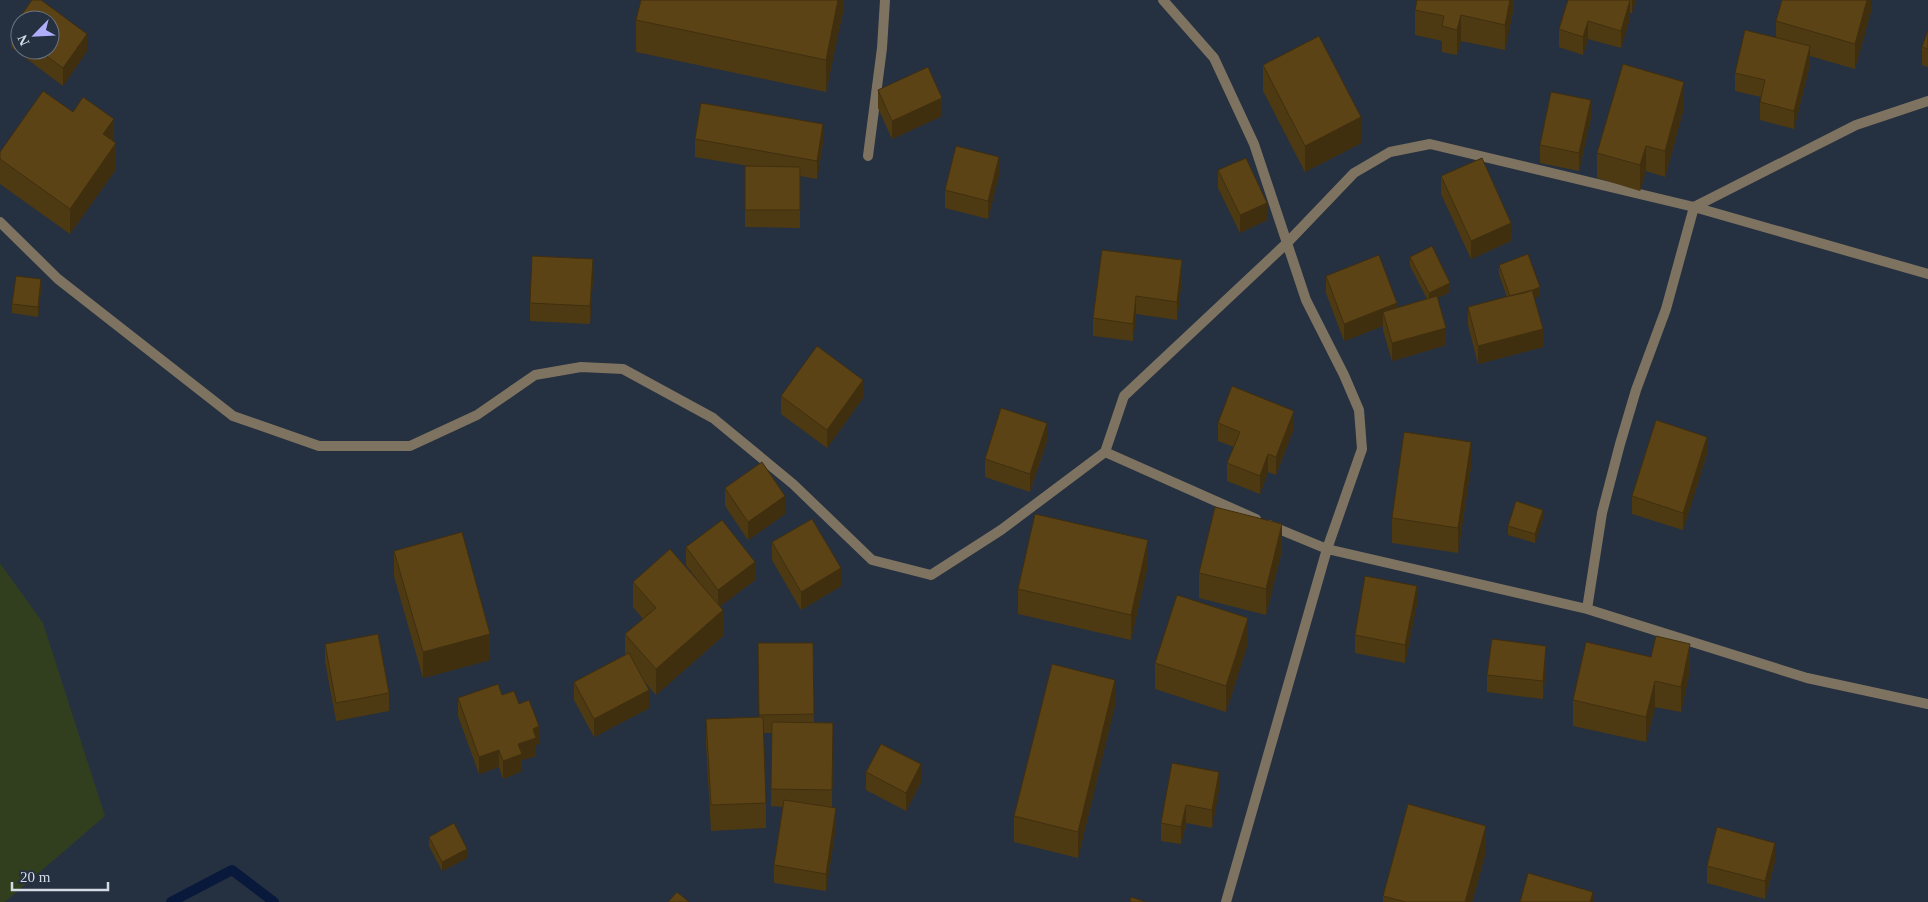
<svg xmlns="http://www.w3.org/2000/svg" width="1928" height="902" font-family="'Times New Roman',serif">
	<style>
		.green { fill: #313f1e }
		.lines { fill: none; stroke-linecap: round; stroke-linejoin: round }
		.stream { stroke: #08193b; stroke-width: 10 }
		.street { stroke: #7e7360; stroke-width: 10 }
		.wall { fill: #4e3a12; fill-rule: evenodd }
		.shaded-wall { fill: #402f0f }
		.building { fill: #5b4315; stroke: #402f0f }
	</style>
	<rect width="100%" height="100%" fill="#253040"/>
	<path class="green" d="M0,563L43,623L105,816L5,902H0Z"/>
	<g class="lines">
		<path class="stream" d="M171,902L232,870L274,902"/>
		<path class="street" d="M1163,0L1214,58L1254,144L1306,300L1344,375L1359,410L1362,449L1327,549L1226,902
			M868,156L882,48L885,0
			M0,222L58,279L233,416L319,446H410L477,415L535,375L581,367L623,369L713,418L793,484L872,560L931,575L1001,530L1105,452L1256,519
			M1105,452L1124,396L1287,243L1354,173L1390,152L1430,144L1694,207L1928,274
			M1269,525L1327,549L1587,609L1807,678L1928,704
			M1587,609L1602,513L1620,444L1636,390L1666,309L1694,207L1856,125L1928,101"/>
	</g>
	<path class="wall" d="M32,0H41L87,34V51L63,86L11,47V30ZM20,20H50V50H20Z
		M843,0V11L826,92L636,52V20Z
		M1514,0V6L1505,50L1461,41L1457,55L1442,52V41L1415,35V10Z
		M1568,0H1636L1632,13H1630V18L1621,48L1588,39L1583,55L1559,47V29Z
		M1871,0V11L1855,69L1810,56V64L1794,129L1760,120V102L1761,97L1735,91V73L1776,38V21Z
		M1928,30V67L1922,65V47Z
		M1263,65L1361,143L1305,172L1263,91Z
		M878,90L942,116L892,139L878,108Z
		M1684,108L1665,177L1646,171L1640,191L1597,178V153Z
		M1591,118L1579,171L1540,163V145Z
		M695,139L823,142L817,179L800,176V228L745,227V166H749L695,157Z
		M114,142L116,169L70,234L0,184V152Z
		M1218,170L1267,220L1240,233L1218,188Z
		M999,175L988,219L945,208V190Z
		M1441,176L1511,241L1471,259L1441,194Z
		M1102,250L1182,278L1177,320L1136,314L1133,341L1093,336V318Z
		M1410,257L1450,292L1437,298L1446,345L1392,361L1383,330V326L1344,341L1326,293V276L1397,308L1427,299L1410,266Z
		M1499,265L1540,296L1534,298L1543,347L1478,364L1468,325V307L1507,297L1499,274Z
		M593,277L590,324L530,321V303Z
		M41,289L38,317L12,313V304Z
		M781,396L863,398L827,448L781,414Z
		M1218,423L1294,428L1276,475L1268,472L1260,494L1227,481V463L1234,447L1218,441Z
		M1047,441L1030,492L985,477V459Z
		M1707,454L1683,530L1632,514V496Z
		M1471,467L1458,553L1392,543V518Z
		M725,488L785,514L748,540L725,506Z
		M1543,519L1535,543L1508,535V526Z
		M772,542L841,586L801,610L772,560Z
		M686,547L755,580L720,606L723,636L656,695L644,681L649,708L594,737L574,700V682L625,655V634L643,619L633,607V582H699L686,565Z
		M1282,550L1266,615L1199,598V573Z
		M394,551L490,660L423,678L394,576Z
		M1148,565L1131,640L1018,614V589Z
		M1417,604L1405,663L1355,653V635Z
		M758,643H813L814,723H833L832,808L836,826L826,891L774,883V865L783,807L771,806L772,733H763L766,803V828L711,831L706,744V719L759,717Z
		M1248,643L1226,712L1155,689V663Z
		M325,644L389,693V711L336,721L325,661Z
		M1546,664L1543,699L1487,692V675Z
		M1690,670L1681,712L1655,707L1646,742L1573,726V700Z
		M502,695L519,704L539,744L536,745V756L522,760V771L503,779L499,767L479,774L458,716V698Z
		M1115,705L1078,858L1014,842V816Z
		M1172,763L1219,790L1212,828L1186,823L1181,844L1161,841V823Z
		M866,772L921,782L906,811L866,790Z
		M429,837L467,858L442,871L429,846Z
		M1486,852L1472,902H1383V896Z
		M1775,861L1765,899L1707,883V866Z"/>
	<path class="shaded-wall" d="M838,0H843V11L826,92V60Z
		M1510,0H1514V6L1505,50V25Z
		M1630,0V18L1621,48V31Z
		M1632,0H1636L1632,13Z
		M1867,0H1871V11L1855,69V44Z
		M1461,15V41L1457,55V30Z
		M1588,21V39L1583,55V37Z
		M87,34V51L63,86V68Z
		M1810,46V64L1794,129V111Z
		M1684,82V108L1665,177V151Z
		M942,98V116L892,139V121Z
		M1591,100V118L1579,171V153Z
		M1361,117V143L1305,172V146Z
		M114,119V145L103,134Z
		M823,124V142L817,179V161Z
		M116,143V169L70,234V209Z
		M1646,146V171L1640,191V165Z
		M999,157V175L988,219V201Z
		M1267,203V220L1240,233V215Z
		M1511,223V241L1471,259V241Z
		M593,259V277L590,324V306Z
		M1182,260V278L1177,320V302Z
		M41,279V289L38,317V307Z
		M1450,283V292L1429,302V293Z
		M1540,287V296L1511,307V298Z
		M1136,296V314L1133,341V324Z
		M1397,303V321L1383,312V326L1344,341V324Z
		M1446,328V345L1392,361V343Z
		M1543,329V347L1478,364V346Z
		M863,380V398L827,448V430Z
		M1294,411V428L1276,475V457Z
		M1047,423V441L1030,492V474Z
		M1707,437V454L1683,530V513Z
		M1471,442V467L1458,553V528Z
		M1268,454V472L1260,494V476Z
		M785,496V514L748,540V522Z
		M1543,510V519L1535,543V534Z
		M1282,524V550L1266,615V589Z
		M1148,540V565L1131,640V615Z
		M755,562V580L718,608V590Z
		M841,568V586L801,610V592Z
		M1417,586V604L1405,663V645Z
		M723,610V636L656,695V669Z
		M1248,618V643L1226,712V686Z
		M490,634V660L423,678V652Z
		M1690,644V670L1681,712V687Z
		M1546,646V664L1543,699V681Z
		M1115,680V705L1078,858V832Z
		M1655,681V707L1646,742V717Z
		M649,690V708L594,737V719Z
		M539,726V744L536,745V756L522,760V771L503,779V761L533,729Z
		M499,750V767L479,774V757Z
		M921,764V782L906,811V793Z
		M1219,772V790L1212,828V810Z
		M1186,805V823L1181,844V827Z
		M836,808V826L826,891V874Z
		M1486,826V852L1472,902H1465Z
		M1775,843V861L1765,899V881Z
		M467,849V858L442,871V862Z
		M1593,892V902H1590Z"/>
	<path class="building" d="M32,0H41L87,34L63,68L38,50H50V20H20V37L11,30Z
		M641,0H838L826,60L636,20Z
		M1417,0H1510L1505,25L1461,15L1457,30L1442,26L1444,16L1415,10Z
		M1568,0H1630L1621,31L1588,21L1583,37L1559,29Z
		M1782,0H1867L1855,44L1776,21Z
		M1745,30L1810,46L1794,111L1760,102L1765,80L1735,73Z
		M1928,30V49L1922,47Z
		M1319,36L1361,117L1305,146L1263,65Z
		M1623,64L1684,82L1665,151L1646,146L1640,165L1597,153Z
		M928,67L942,98L892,121L878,90Z
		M43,91L73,112L83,97L114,119L103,134L116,143L70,209L0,159V152Z
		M1551,92L1591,100L1579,153L1540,145Z
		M701,103L823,124L817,161L695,139Z
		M956,146L999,157L988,201L945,190Z
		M1246,158L1267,203L1240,215L1218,170Z
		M1482,158L1511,223L1471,241L1441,176Z
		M745,166L800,167V210H745Z
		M1432,246L1450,283L1429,293L1410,257Z
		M1102,250L1182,260L1177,302L1136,296L1133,324L1093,318Z
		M1528,254L1540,287L1528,292L1510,296L1499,265Z
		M1379,255L1397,303L1344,324L1326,276Z
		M532,256L593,259L590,306L530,303Z
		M16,276L41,279L38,307L12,304Z
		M1532,290L1543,329L1478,346L1468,307Z
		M1437,296L1446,328L1392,343L1383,312Z
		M817,346L863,380L827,430L781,396Z
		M1232,386L1294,411L1276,457L1268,454L1260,476L1227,463L1240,432L1218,423Z
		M1001,408L1047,423L1030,474L985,459Z
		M1656,420L1707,437L1683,513L1632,496Z
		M1404,432L1471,442L1458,528L1392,518Z
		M762,462L785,496L748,522L725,488Z
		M1516,501L1543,510L1535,534L1508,526Z
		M1215,507L1282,524L1266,589L1199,573Z
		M1035,514L1148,540L1131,615L1018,589Z
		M812,519L841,568L801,592L772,542Z
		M722,520L755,562L718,590L686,547Z
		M462,532L490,634L423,652L394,551Z
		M670,549L723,610L656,669L625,634L656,608L633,582Z
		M1365,576L1417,586L1405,645L1355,635Z
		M1177,595L1248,618L1226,686L1155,663Z
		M378,634L389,693L336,703L325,644Z
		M1656,636L1690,644L1681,687L1655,681L1646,717L1573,700L1586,642L1651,657Z
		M1492,639L1546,646L1543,681L1487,675Z
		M758,643H813L814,714L759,715Z
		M629,653L649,690L594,719L574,682Z
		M1052,664L1115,680L1078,832L1014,816Z
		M498,684L502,695L514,691L519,704L529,700L539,726L533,729L536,738L518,744L522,754L503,761L499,750L479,757L458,698Z
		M763,717L766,803L711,805L706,719Z
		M772,722L833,723L832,790L771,789Z
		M881,744L921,764L906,793L866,772Z
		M1172,763L1219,772L1212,810L1186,805L1181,827L1161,823Z
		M784,800L836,808L826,874L774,865Z
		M1408,804L1486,826L1465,902H1406L1383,896Z
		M454,823L467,849L442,862L429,837Z
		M1717,827L1775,843L1765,881L1707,866Z
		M1528,873L1593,892L1590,902H1520Z
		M677,892L689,902H668Z
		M1131,897L1146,902H1130Z"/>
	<g transform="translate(35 35) rotate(246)"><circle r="24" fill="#253040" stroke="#6b7482"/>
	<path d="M0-4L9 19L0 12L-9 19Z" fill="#b0aefa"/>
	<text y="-8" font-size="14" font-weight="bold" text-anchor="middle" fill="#d3dbe5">N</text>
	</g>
	<path d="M12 882v8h96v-8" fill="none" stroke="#d3dbe5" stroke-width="2.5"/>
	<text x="20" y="882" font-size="15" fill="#d3dbe5" stroke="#253040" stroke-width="4" paint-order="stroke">20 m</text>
</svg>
